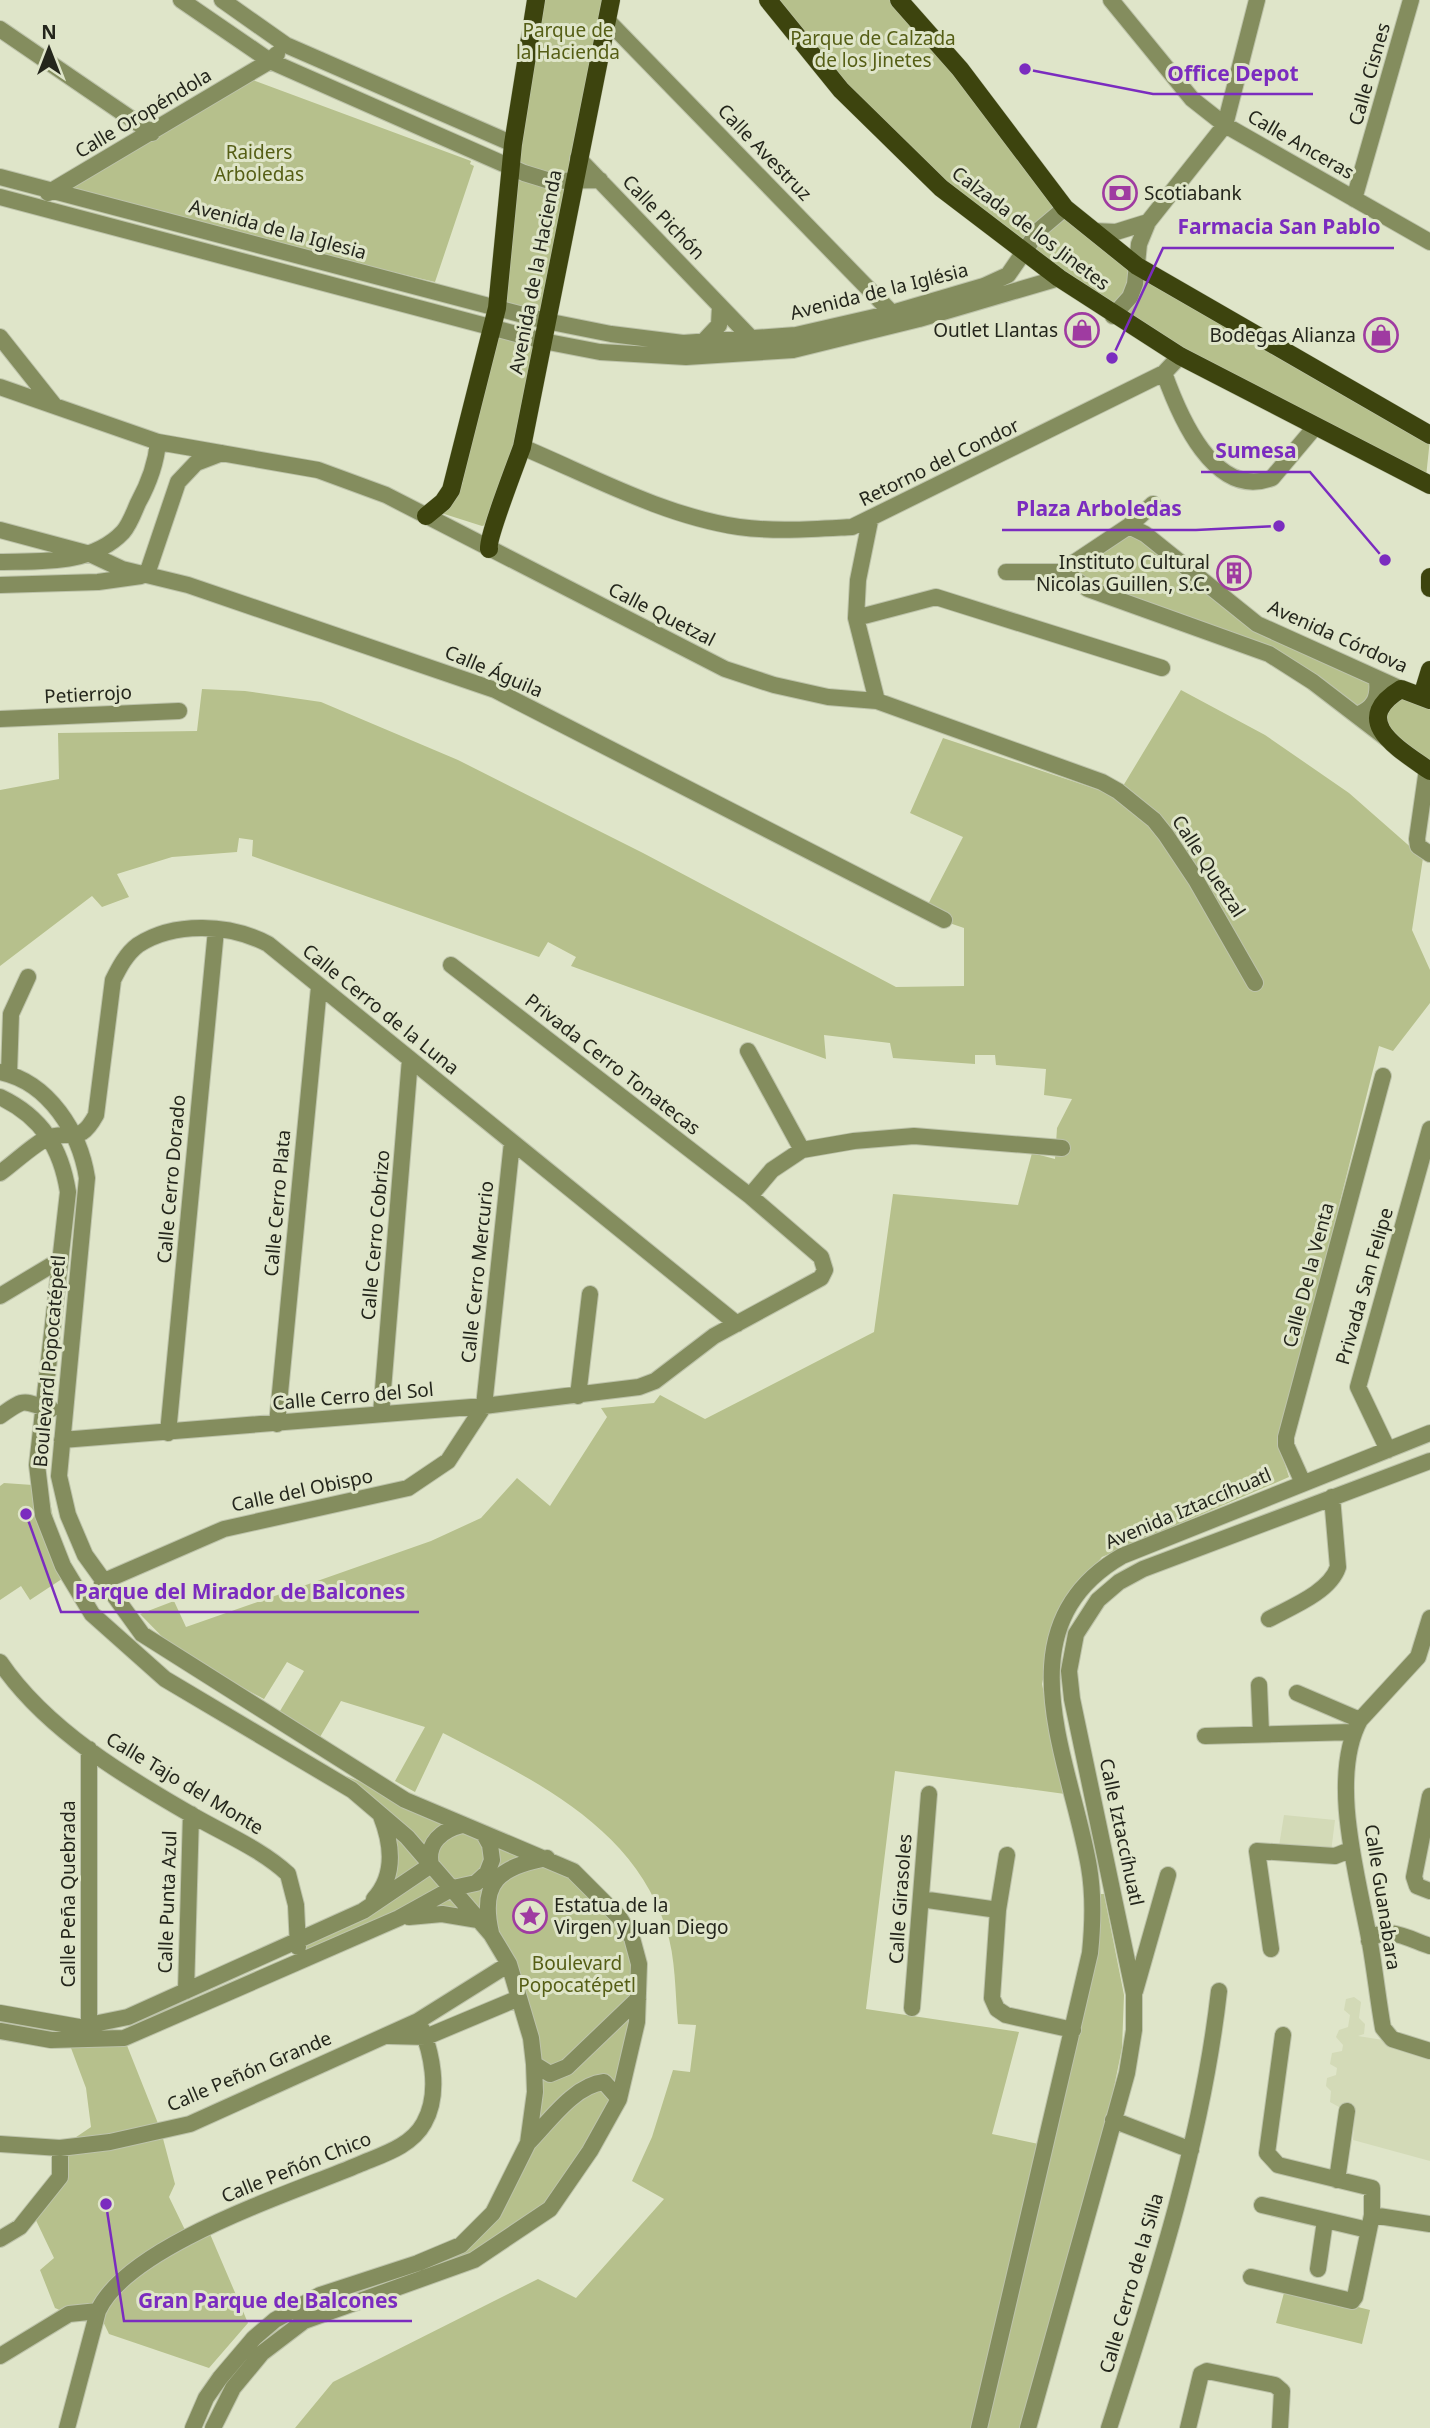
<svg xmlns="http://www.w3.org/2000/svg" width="1430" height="2428" font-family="'Noto Sans',sans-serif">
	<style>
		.built { fill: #d3dab7 }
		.green { fill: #b6c08c }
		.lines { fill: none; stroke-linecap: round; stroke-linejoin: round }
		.minor-casing { stroke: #bdc3aa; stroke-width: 18 }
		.major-casing { stroke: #bdc3aa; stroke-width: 19 }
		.minor { stroke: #848d5e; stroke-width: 16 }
		.major { stroke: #3d440e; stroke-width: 18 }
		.labels { text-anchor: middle; stroke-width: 6; stroke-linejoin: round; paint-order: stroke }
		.park-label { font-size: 19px; fill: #555e15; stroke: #dfe5c9 }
		.street-label { font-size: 19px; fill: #24261c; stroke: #dfe5c9 }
		.poi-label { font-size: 19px; fill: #24261c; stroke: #dfe5c9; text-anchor: end }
		.leader { fill: none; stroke: #7b2cbf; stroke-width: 2.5 }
		.callout-dot { fill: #7b2cbf; stroke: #dfe5c9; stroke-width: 2.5 }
		.callout-label { font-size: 21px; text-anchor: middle; font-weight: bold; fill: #7b2cbf; stroke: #dfe5c9; stroke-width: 6; stroke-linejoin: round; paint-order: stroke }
	</style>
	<rect width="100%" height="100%" fill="#dfe5c9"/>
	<path class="built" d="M1284,1815L1335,1820L1331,1852L1279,1846Z
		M1354,1997L1361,2002L1359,2018L1365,2024L1364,2034L1358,2036L1383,2040L1430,2055V2161L1353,2140L1355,2109L1347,2103L1339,2107L1330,2102L1331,2091L1326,2086L1327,2078L1336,2075L1337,2068L1330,2064L1332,2053L1342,2051L1343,2045L1336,2037L1339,2030L1348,2027L1350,2015L1344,2010L1346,1999Z"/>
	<path class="green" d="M542,0H609L571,180L513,165Z
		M762,0H896L1064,211L1430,439L1426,477L1181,354L941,188Z
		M250,79L471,161L470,164L474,166L435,282L60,193Z
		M512,168L569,184L544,319L498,307Z
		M494,333L540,344L520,446L489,524L482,526L438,512L453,499L462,485Z
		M1130,528L1257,625L1375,681L1377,693L1357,713L1314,681L1108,594L1071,567Z
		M202,689L245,691L321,702L458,760L643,853L896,987L964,986V928L923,914L963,837L910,813L943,738L1117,796L1181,690L1265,735L1349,793L1423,858L1412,930L1430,970V1003L1393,1051L1379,1046L1279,1445L1289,1477L1102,1557L1058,1609L1042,1684L1065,1794L895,1771L866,2009L1019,2032L992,2134L1048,2146L1099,1894H1104L1124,1995L1122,2048L1110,2107L1022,2428H295L333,2382L538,2279L576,2298L664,2199L632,2181L652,2137L673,2070L690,2072L696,2025L678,2024C675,1993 676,1958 666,1928C633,1825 532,1779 443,1733L415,1792L395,1781L425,1727L341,1701L320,1737L280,1711L304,1671L287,1662L264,1699L180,1655L140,1614L174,1601L186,1627L431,1541L481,1518L517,1478L550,1506L607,1417L601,1408L654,1403L660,1395L705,1419L874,1332L893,1194L1018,1205L1032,1153L1055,1159L1057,1128L1072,1099L1044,1095L1046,1069L996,1065L995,1055H975V1064L893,1058L890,1043L824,1035L826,1059L571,966L576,957L548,942L539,957L252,856L253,840L239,838L237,852L172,857L117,874L129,897L102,907L92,896L0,966V790L59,779L58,733L197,731Z
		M1402,691L1430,702V766L1384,723L1385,704Z
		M4,1483L47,1486L58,1543L74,1571L30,1600L21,1586L0,1600V1486Z
		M346,1776L548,1859L618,1916L639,1964L619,2099L550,2209L474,2260L437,2271L493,2213L528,2143L536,2037L489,1932L431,1913L301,1959L303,1940L384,1888L380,1810Z
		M124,2038L161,2131L175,2184L169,2197L185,2230L207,2227L248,2323L209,2368L109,2334L98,2311L69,2314L55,2308L40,2270L54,2258L32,2212L60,2177V2148L91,2127L86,2088L68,2040Z
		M1285,2289L1370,2310L1362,2344L1276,2323Z"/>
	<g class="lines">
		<g class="minor-casing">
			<path id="minor" d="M181,0L270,61L524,173L550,181L600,180
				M222,0L286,45L513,144
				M1111,0L1192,99L1225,125L1430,242
				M608,21L892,313
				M0,29L152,133
				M578,158L751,338
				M0,177L546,321L611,334L683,343L796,335L892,313L984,286L1008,275L1039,230L1065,208
				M48,193L270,61L277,54
				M0,197L543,341L600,352L686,357L793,350L919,319L1059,278
				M1354,199L1411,0
				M1093,231L1116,232L1148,222
				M1113,316L1130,297L1135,284L1139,244L1148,222L1225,125L1257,0
				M0,337L54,405
				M704,341L719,325L720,306
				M1164,373C1179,415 1214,500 1272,478L1315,427
				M0,387L158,442L318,470L386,495L725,669L774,685L828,697L877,701L1102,782L1118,791L1154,820L1166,835L1196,880L1255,983
				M522,447C591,476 664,516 739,527C776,532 815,529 852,527L1164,373L1180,356
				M870,521L858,580L856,618L877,701
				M1129,526L1145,534L1257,624L1401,689
				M0,530L90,554L122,569L188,585L495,690L944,920
				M0,562C41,561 92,565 123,532C130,524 134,512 138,503C149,483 156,465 158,442
				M1006,572H1065
				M1065,572L1088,589L1269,654L1313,682L1386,738
				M1065,572L1069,566L1129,526L1153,504
				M147,574L178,482L196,463L222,453
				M0,585L98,582L141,576
				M856,618L936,597L1162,668
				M1357,715C1374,708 1379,698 1377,680
				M0,719L179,711
				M1427,769L1417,839L1418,846L1430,854
				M748,1051L802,1150
				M0,1072C49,1082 80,1133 87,1178L59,1476L68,1515L85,1555L142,1634L405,1800L573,1871L619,1917L632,1938L639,1964L637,2022L619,2099L590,2151L550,2209L474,2260L304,2321L262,2353L233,2388L213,2428
				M9,1074L11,1014L28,977
				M0,1097C42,1117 61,1148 68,1192L37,1465L43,1515L63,1566L92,1614L165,1679L352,1790L407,1837L491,1934L509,1964L531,2038L534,2064L535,2092L528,2143L493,2213L461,2245L418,2263L320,2295L275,2320L254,2338L220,2378L206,2398L193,2428
				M0,1173C13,1164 37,1141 50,1137C75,1130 80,1144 96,1115L113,980C119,968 126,954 138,945C175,921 230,924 268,944L737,1324
				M750,1196L772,1170L802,1150L854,1141L914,1136L1062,1148
				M0,1296L60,1260
				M578,1396L590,1294
				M381,1414L410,1059
				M0,1416C29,1395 22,1403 51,1409
				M277,1424L319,987
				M168,1433L216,930
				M62,1440L484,1406L639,1387L655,1381L714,1336L821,1278L825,1270L821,1257L750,1196L451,965
				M1388,1450L1358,1387L1430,1129
				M1303,1483L1286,1445V1437L1383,1076
				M102,1582L224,1529L408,1488L448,1461L484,1406L512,1142
				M1430,1618L1418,1657L1360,1720C1328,1779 1359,1881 1370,1943C1375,1971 1378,2000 1383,2028L1392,2039L1430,2051
				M1269,1619C1291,1607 1330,1592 1338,1567L1332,1497
				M0,1662C46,1730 127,1778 197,1818C227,1835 262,1850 288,1874L296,1905L298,1947
				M1259,1685L1261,1733
				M1297,1693L1360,1720
				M1205,1736L1353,1732
				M1430,1796L1414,1877L1417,1886L1430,1891
				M1007,1855L998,1910L992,1998L997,2009L1006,2015L1073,2030
				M374,1899C396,1875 392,1844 381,1816
				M921,1899L998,1910
				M409,1917L442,1914L478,1920
				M491,1933C479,1881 500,1867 547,1858
				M1369,1941C1384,1923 1411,1940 1430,1946
				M1271,1949L1257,1851L1335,1856L1350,1850
				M186,1991L191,1814
				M1135,1991L1168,1875
				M912,2008L929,1794
				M0,2013L79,2027L128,2017L363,1911L431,1865C426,1843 442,1830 462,1825
				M0,2031L51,2040L124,2038L399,1918L453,1888L476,1883L487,1873L492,1860L490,1845L484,1834
				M89,2033V1749
				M389,2036L426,2037L519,1998
				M534,2064L550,2074L567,2067L638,1999
				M1113,2120L1191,2150
				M528,2143C548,2123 574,2085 604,2082L619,2099
				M0,2144L60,2148L110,2142L190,2124L418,2021L509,1964
				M1337,2180L1347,2111
				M1262,2205L1368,2230
				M1372,2215L1430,2224
				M0,2239L20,2227L60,2177V2148
				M1318,2269L1325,2221
				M1251,2277L1352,2301L1355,2297L1372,2215V2188L1278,2165L1267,2153L1283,2035
				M0,2356L69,2314L98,2311
				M67,2428L98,2311C128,2245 292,2193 358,2165C381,2155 411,2147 424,2123C441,2093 432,2050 418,2021
				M979,2428L1090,1953C1093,1924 1094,1896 1089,1867C1071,1761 999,1627 1122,1556L1430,1433
				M1028,2428L1127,2073L1134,2030V1994L1072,1699L1069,1671L1076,1634L1098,1600L1119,1582L1143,1569L1430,1461
				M1109,2428C1155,2285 1202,2141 1219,1991
				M1188,2428L1201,2374L1207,2371L1275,2385L1282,2391L1280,2428"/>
		</g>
		<g class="major-casing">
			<path id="major" d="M768,0L841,90L941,188L1059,278L1180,356L1430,485
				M899,0L960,69L1065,208L1137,266L1430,435
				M426,516L443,502L451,490L497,308L513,144L536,0
				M489,549C487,538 516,464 522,447L611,0
				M1430,577V588
				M1422,696L1430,670
				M1430,700L1401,689C1348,721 1399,749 1430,771"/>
		</g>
		<use href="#minor" class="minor"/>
		<use href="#major" class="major"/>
	</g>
	<defs>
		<g id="bank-ring" transform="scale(1.75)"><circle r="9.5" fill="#dfe5c9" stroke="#9f3ba1" stroke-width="1.5"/><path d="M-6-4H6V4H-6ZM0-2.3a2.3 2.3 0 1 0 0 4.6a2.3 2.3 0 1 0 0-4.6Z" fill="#9f3ba1"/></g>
		<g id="shop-ring" transform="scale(1.75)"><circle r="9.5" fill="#dfe5c9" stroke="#9f3ba1" stroke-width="1.5"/><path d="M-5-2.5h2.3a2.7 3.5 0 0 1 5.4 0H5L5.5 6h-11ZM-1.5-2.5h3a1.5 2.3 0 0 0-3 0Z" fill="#9f3ba1"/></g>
		<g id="building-ring" transform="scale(1.75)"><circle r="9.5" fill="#dfe5c9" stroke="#9f3ba1" stroke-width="1.5"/><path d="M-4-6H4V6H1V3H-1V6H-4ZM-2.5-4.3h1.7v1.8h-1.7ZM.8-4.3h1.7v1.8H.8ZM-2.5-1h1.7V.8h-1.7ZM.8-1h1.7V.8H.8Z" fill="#9f3ba1"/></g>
		<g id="sight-ring" transform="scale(1.75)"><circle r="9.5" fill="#dfe5c9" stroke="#9f3ba1" stroke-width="1.5"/><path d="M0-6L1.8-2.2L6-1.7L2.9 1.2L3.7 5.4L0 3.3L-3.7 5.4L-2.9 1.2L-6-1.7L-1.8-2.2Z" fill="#9f3ba1"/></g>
	</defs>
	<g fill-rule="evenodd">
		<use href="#bank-ring" x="1120" y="193"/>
		<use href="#shop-ring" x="1082" y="330"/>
		<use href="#shop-ring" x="1381" y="335"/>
		<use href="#building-ring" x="1234" y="573"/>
		<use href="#sight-ring" x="530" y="1916"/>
	</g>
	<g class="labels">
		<g class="park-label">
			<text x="568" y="37">Parque de<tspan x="568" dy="22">la Hacienda</tspan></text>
			<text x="873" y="45">Parque de Calzada<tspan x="873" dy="22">de los Jinetes</tspan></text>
			<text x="259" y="159">Raiders<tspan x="259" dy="22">Arboledas</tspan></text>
			<text x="577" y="1970">Boulevard<tspan x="577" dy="22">Popocatépetl</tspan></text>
		</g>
		<g class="street-label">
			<text transform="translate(1369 74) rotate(-74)" y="7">Calle Cisnes</text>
			<text transform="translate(143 113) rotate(-31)" y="7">Calle Oropéndola</text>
			<text transform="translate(1301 144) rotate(30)" y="7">Calle Anceras</text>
			<text transform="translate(765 152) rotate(46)" y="7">Calle Avestruz</text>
			<text transform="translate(664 217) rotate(46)" y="7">Calle Pichón</text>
			<text transform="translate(1031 228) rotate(37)" y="7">Calzada de los Jinetes</text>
			<text transform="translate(278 229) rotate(15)" y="7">Avenida de la Iglesia</text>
			<text transform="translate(535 272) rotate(-79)" y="7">Avenida de la Hacienda</text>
			<text transform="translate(879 291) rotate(-14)" y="7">Avenida de la Iglésia</text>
			<text transform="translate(939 462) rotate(-26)" y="7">Retorno del Condor</text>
			<text transform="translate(662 614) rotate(27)" y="7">Calle Quetzal</text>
			<text transform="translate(1338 636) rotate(24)" y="7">Avenida Córdova</text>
			<text transform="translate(494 671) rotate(23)" y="7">Calle Águila</text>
			<text transform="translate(88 694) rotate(-3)" y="7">Petierrojo</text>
			<text transform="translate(1209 866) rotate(57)" y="7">Calle Quetzal</text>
			<text transform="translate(381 1009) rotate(39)" y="7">Calle Cerro de la Luna</text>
			<text transform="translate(613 1064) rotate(38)" y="7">Privada Cerro Tonatecas</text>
			<text transform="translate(171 1179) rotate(-85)" y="7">Calle Cerro Dorado</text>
			<text transform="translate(277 1203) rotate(-85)" y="7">Calle Cerro Plata</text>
			<text transform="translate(375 1235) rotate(-85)" y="7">Calle Cerro Cobrizo</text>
			<text transform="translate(477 1272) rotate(-84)" y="7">Calle Cerro Mercurio</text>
			<text transform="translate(1308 1275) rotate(-75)" y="7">Calle De la Venta</text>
			<text transform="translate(1364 1286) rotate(-74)" y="7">Privada San Felipe</text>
			<text transform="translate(49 1361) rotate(-85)" y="7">Boulevard Popocatépetl</text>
			<text transform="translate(353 1396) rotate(-5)" y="7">Calle Cerro del Sol</text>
			<text transform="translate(302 1490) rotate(-12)" y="7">Calle del Obispo</text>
			<text transform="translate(1188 1508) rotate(-23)" y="7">Avenida Iztaccíhuatl</text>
			<text transform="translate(185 1783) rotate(31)" y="7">Calle Tajo del Monte</text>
			<text transform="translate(1122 1832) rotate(78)" y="7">Calle Iztaccíhuatl</text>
			<text transform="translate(68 1894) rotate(-90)" y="7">Calle Peña Quebrada</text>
			<text transform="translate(1383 1897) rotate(81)" y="7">Calle Guanabara</text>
			<text transform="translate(900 1899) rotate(-86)" y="7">Calle Girasoles</text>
			<text transform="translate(167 1902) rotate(-88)" y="7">Calle Punta Azul</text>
			<text transform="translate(249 2071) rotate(-23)" y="7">Calle Peñón Grande</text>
			<text transform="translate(296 2167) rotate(-22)" y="7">Calle Peñón Chico</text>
			<text transform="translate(1131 2283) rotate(-74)" y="7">Calle Cerro de la Silla</text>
		</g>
		<g class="poi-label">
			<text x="1144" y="200" text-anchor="start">Scotiabank</text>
			<text x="1058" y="337">Outlet Llantas</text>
			<text x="1356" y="342">Bodegas Alianza</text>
			<text x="1210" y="569">Instituto Cultural<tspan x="1210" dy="22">Nicolas Guillen, S.C.</tspan></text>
			<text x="554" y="1912" text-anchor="start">Estatua de la<tspan x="554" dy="22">Virgen y Juan Diego</tspan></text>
		</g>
	</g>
	<path class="leader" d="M1025 69L1153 94H1313M1112 358L1163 248H1394M1385 560L1310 472H1201M1279 526L1196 530H1002M26 1514L61 1612H419M106 2204L124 2321H412"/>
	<g class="callout-dot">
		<circle cx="1025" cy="69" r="7"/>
		<circle cx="1112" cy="358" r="7"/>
		<circle cx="1385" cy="560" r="7"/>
		<circle cx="1279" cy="526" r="7"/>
		<circle cx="26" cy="1514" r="7"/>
		<circle cx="106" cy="2204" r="7"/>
	</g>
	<g class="callout-label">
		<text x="1233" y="81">Office Depot</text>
		<text x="1279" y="234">Farmacia San Pablo</text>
		<text x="1256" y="458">Sumesa</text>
		<text x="1099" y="516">Plaza Arboledas</text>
		<text x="240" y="1599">Parque del Mirador de Balcones</text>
		<text x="268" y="2308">Gran Parque de Balcones</text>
	</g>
	<g transform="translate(49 49)" stroke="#dfe5c9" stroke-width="5" paint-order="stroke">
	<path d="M0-5L12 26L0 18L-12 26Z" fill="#24261c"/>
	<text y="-10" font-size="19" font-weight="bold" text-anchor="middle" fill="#24261c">N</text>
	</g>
</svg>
